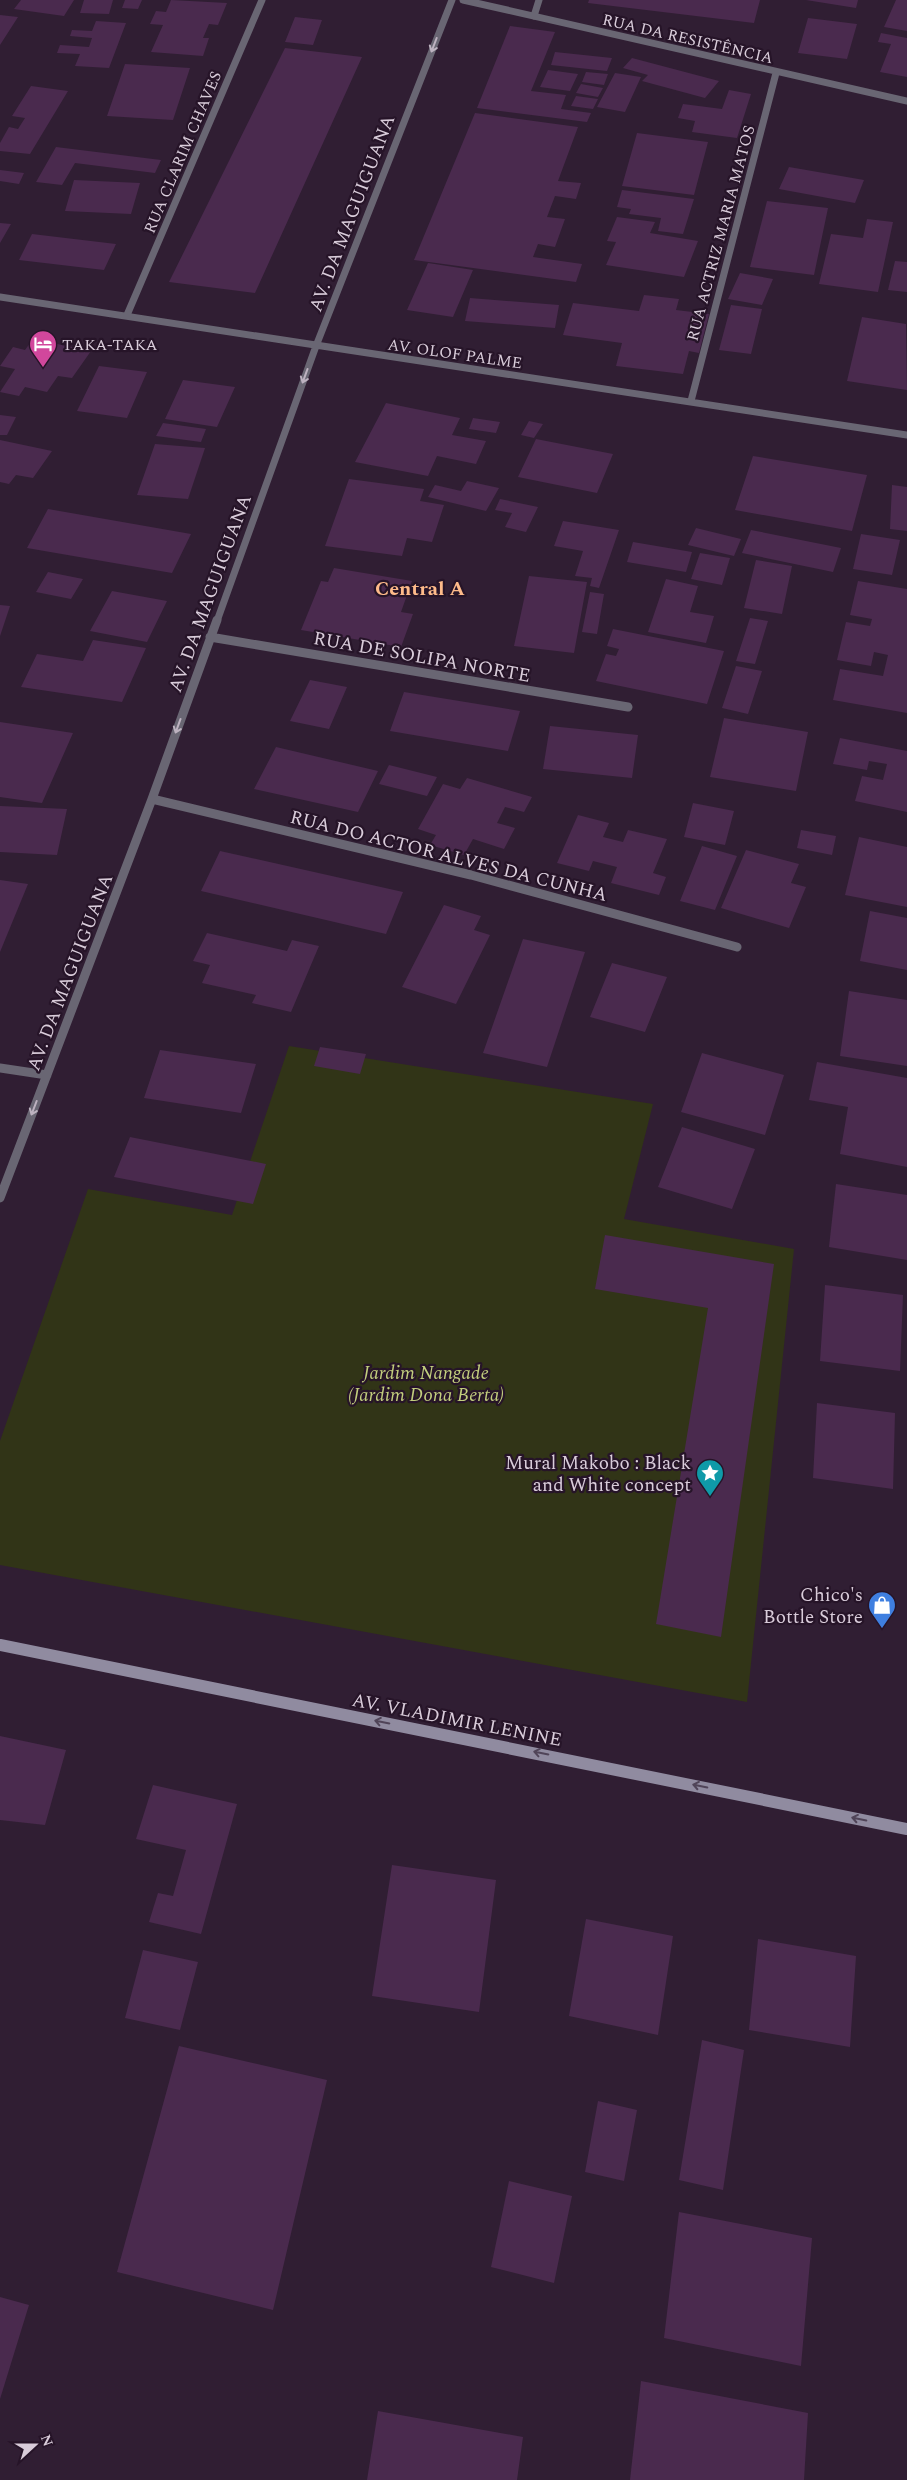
<svg xmlns="http://www.w3.org/2000/svg" width="907" height="2480" font-family="Spectral,serif">
	<style>
		.green { fill: #313417 }
		.building { fill: #4a2a4e }
		.lines { fill: none; stroke-linecap: round; stroke-linejoin: round }
		.lane { stroke: #696673; stroke-width: 7 }
		.street-far1 { stroke: #696673; stroke-width: 7 }
		.street { stroke: #696673; stroke-width: 9 }
		.secondary { stroke: #908ba0; stroke-width: 12 }
		.oneway { stroke: #bdb2c0 }
		.oneway2 { stroke: #504458 }
		.labels { text-anchor: middle; stroke-width: 4.5; stroke-linejoin: round; paint-order: stroke }
		.far-street-label { font-size: 16px; fill: #d9ccda; stroke: #261428 }
		.far-poi-label { font-size: 16px; fill: #d9ccda; stroke: #261428; text-anchor: start }
		.street-label { font-size: 19px; fill: #d9ccda; stroke: #261428 }
		.park-label { font-size: 19px; font-style: italic; fill: #c2ce7d; stroke: #261428 }
		.poi-label { font-size: 19px; fill: #d9ccda; stroke: #261428; text-anchor: end }
		.neighbourhood-label { font-size: 20px; font-weight: bold; fill: #febb8a; stroke: #261428 }
	</style>
	<rect width="100%" height="100%" fill="#301e33"/>
	<path class="green" d="M289,1046L653,1104L624,1219L794,1249L747,1702L0,1565V1441L88,1189L232,1215Z"/>
	<path class="building" d="M21,0H74L64,16L14,9Z
		M84,0H113L109,14L80,13Z
		M125,0H142L138,9L122,8Z
		M171,0L227,3L218,25L209,24L203,38H209L203,56L151,52L163,25L150,24L156,11L166,12Z
		M589,0H760L754,23L588,3Z
		M806,0H858L856,8Z
		M896,0H907V31L884,27Z
		M0,15L18,17L0,45Z
		M295,17L322,20L313,45L285,42Z
		M808,18L857,24L847,59L798,53Z
		M96,21L126,23L109,68L75,66L80,54L57,53L60,45L89,47L92,38L70,36L72,30L92,31Z
		M510,26L555,32L531,91L566,95L561,109L591,113L587,122L477,108Z
		M881,33L907,38V77L880,72L891,44L878,42Z
		M285,48L362,57L255,293L169,282Z
		M555,52L612,58L607,71L551,65Z
		M632,58L719,81L705,98L642,81L648,75L623,68Z
		M125,64L190,68L173,120L107,116Z
		M548,70L578,74L570,91L540,87Z
		M586,72L608,74L604,85L582,82Z
		M615,73L641,77L625,112L597,107Z
		M581,84L603,88L598,97L576,93Z
		M31,86L68,91L30,154L0,151V143L9,127L18,129L25,118L12,116Z
		M729,90L751,94L737,138L692,132L695,121L678,118L683,104L722,109Z
		M576,96L598,99L593,109L571,106Z
		M475,113L578,127L558,181L581,183L576,199L555,196L547,217L565,219L555,247L538,244L533,257L582,264L576,282L414,260Z
		M637,133L708,142L694,195L622,186Z
		M56,147L161,160L155,173L75,163L62,185L36,182Z
		M789,167L864,180L855,203L779,189Z
		M0,170L24,173L19,184L0,181Z
		M74,180L140,183L131,214L65,211Z
		M622,190L694,199L683,234L658,231L661,218L629,214L631,209L617,207Z
		M767,201L828,208L814,275L750,267Z
		M617,217L655,222L650,233L698,241L684,277L606,265L616,242L607,241Z
		M867,219L893,222L878,292L819,284L831,234L863,238Z
		M0,223L11,224L0,243Z
		M32,234L116,244L104,270L19,260Z
		M895,261L907,262V292L888,290Z
		M428,263L473,270L453,317L407,310Z
		M740,273L773,279L762,305L728,299Z
		M644,295L679,299L676,310L709,314L699,353L689,351L683,374L616,366L622,343L563,335L573,303L639,311Z
		M470,298L559,305L555,328L465,321Z
		M731,305L762,309L751,354L719,350Z
		M862,317L906,324L907,390L847,381Z
		M33,339L91,351L72,378L58,376L47,392L25,387L19,396L0,392L15,369L0,366L13,347L25,350Z
		M99,366L147,372L127,418L77,411Z
		M183,380L235,387L217,427L165,419Z
		M386,403L460,418L452,435L486,441L476,464L437,456L428,476L355,462Z
		M0,415L16,417L7,435H0Z
		M473,418L500,422L496,433L469,429Z
		M529,421L543,424L534,438L521,435Z
		M163,423L206,429L201,442L156,436Z
		M536,439L613,454L597,493L518,477Z
		M0,440L52,451L33,478L16,475L9,484L0,482Z
		M155,444L205,448L188,499L137,495Z
		M753,456L867,475L852,531L735,510Z
		M349,479L424,489L420,501L444,505L432,542L407,538L402,556L325,546Z
		M467,481L499,488L486,511L428,497L435,485L461,491Z
		M892,485L907,487V531L890,529Z
		M500,499L538,507L526,532L505,527L512,513L495,510Z
		M48,509L191,534L172,573L27,548Z
		M563,521L619,530L599,588L590,586L592,578L575,576L583,551L554,546Z
		M696,528L741,539L734,556L688,545Z
		M751,530L841,548L833,572L742,553Z
		M861,534L900,540L892,575L853,569Z
		M633,542L692,552L686,572L627,562Z
		M700,553L730,558L722,585L691,579Z
		M756,560L792,566L782,614L744,608Z
		M334,568L412,581L401,612L413,614L401,647L301,630L321,581L328,582Z
		M48,572L83,579L71,599L36,592Z
		M529,576L587,582L574,653L514,646Z
		M666,579L698,586L690,612L714,616L706,643L648,632Z
		M858,581L907,589V713L833,700L840,669L883,676L888,655L874,652L871,666L837,660L846,622L870,626L872,619L850,615Z
		M112,591L167,601L147,642L90,631Z
		M590,592L604,594L597,634L582,632Z
		M0,605L10,606L0,636Z
		M750,618L768,621L755,664L736,661Z
		M613,629L724,651L707,704L596,681L606,654L616,656L619,649L607,646Z
		M93,640L146,648L122,702L21,687L37,654L83,661Z
		M736,666L762,671L748,714L722,708Z
		M310,680L347,687L329,729L290,721Z
		M404,692L520,711L508,751L390,731Z
		M724,718L808,732L796,791L710,777Z
		M0,722L73,733L42,803L0,797Z
		M550,726L638,735L632,778L543,769Z
		M840,738L907,751V812L855,801L862,776L883,780L887,764L869,761L867,770L833,764Z
		M276,747L378,771L358,812L254,789Z
		M389,765L437,777L427,796L379,784Z
		M467,778L532,797L524,812L505,807L497,823L515,828L504,849L473,839L464,855L430,845L436,835L418,829L443,784L460,789Z
		M693,803L734,811L725,845L684,837Z
		M0,806L67,809L57,855L0,852Z
		M578,815L609,823L603,837L623,842L628,830L667,839L653,873L666,877L659,895L611,883L617,867L593,861L589,871L557,863Z
		M801,830L836,836L832,855L797,848Z
		M859,837L907,847V907L845,895Z
		M702,846L737,856L715,910L680,901Z
		M746,850L799,864L791,883L806,887L789,928L721,908Z
		M220,851L403,892L386,934L201,891Z
		M0,880L28,884L0,952Z
		M444,905L481,916L474,930L490,935L456,1004L402,987Z
		M870,911L907,918V970L860,961Z
		M207,933L287,951L292,940L319,946L291,1012L252,1003L256,995L202,983L210,965L193,961Z
		M523,939L585,952L547,1067L483,1053Z
		M612,963L667,977L645,1032L590,1017Z
		M849,991L907,1000V1066L840,1056Z
		M320,1047L366,1054L360,1074L314,1066Z
		M160,1050L256,1064L241,1113L144,1098Z
		M702,1053L784,1075L765,1135L681,1112Z
		M817,1062L907,1078V1167L840,1154L848,1107L809,1100Z
		M682,1127L755,1149L732,1209L658,1187Z
		M130,1137L266,1164L253,1204L114,1177Z
		M836,1184L907,1195V1260L829,1247Z
		M605,1235L774,1264L721,1637L656,1624L708,1308L595,1289Z
		M825,1285L903,1295L900,1371L820,1361Z
		M817,1403L895,1413L893,1489L813,1478Z
		M0,1736L66,1750L45,1825L0,1820Z
		M153,1785L237,1804L201,1934L149,1922L158,1893L173,1896L186,1850L136,1839Z
		M392,1865L496,1880L479,2012L372,1996Z
		M586,1919L673,1936L658,2035L569,2016Z
		M758,1939L856,1956L850,2047L749,2030Z
		M143,1950L198,1962L180,2030L125,2018Z
		M702,2040L744,2050L723,2190L679,2180Z
		M179,2046L327,2080L273,2310L117,2272Z
		M598,2101L637,2110L624,2181L585,2172Z
		M509,2181L572,2196L554,2283L491,2267Z
		M679,2212L812,2238L801,2366L664,2338Z
		M0,2297L29,2305L0,2399Z
		M641,2381L808,2413L804,2480H630Z
		M378,2411L523,2437L517,2480H367Z"/>
	<g class="lines">
		<path class="lane" d="M534,16L539,0"/>
		<path class="street-far1" d="M463,0L907,101
			M0,297L907,435
			M127,315L262,0
			M691,401L776,73
			M217,621L316,346L452,0"/>
		<path class="street" d="M210,637L628,707
			M152,799L471,875L737,947
			M0,1068L47,1075
			M0,1198L152,799L217,620"/>
		<path class="secondary" d="M0,1645L907,1829"/>
	</g>
	<defs><path id="oneway-shaft" d="M-6 0H5M1.5-3L5.5 0L1.5 3" fill="none" stroke-width="1.6" stroke-linecap="round" stroke-linejoin="round" transform="scale(1.25)"/></defs>
	<g class="oneway">
		<use href="#oneway-shaft" transform="translate(434 45) rotate(111)"/>
		<use href="#oneway-shaft" transform="translate(305 376) rotate(110)"/>
		<use href="#oneway-shaft" transform="translate(178 726) rotate(110)"/>
		<use href="#oneway-shaft" transform="translate(34 1108) rotate(111)"/>
	</g>
	<g class="oneway2">
		<use href="#oneway-shaft" transform="translate(382 1722) rotate(-169)"/>
		<use href="#oneway-shaft" transform="translate(541 1753) rotate(-169)"/>
		<use href="#oneway-shaft" transform="translate(700 1786) rotate(-168)"/>
		<use href="#oneway-shaft" transform="translate(859 1819) rotate(-168)"/>
	</g>
	<defs>
		<g id="hotel-pin" transform="scale(1.4375)"><path d="M0 17L-7.5 6A9.5 9.5 0 1 1 7.5 6Z" fill="#d1479c" stroke="#261428"/><path d="M-6-4.5h1.5V1H6V5H4.5V3h-9V5H-6ZM-4 0a1.8 1.8 0 1 1 3.6 0ZM.5 0V-2.5h3Q6-2.5 6 0Z" fill="#fff"/></g>
		<g id="sight-pin" transform="scale(1.4375)"><path d="M0 17L-7.5 6A9.5 9.5 0 1 1 7.5 6Z" fill="#0f9aa8" stroke="#261428"/><path d="M0-6L1.8-2.2L6-1.7L2.9 1.2L3.7 5.4L0 3.3L-3.7 5.4L-2.9 1.2L-6-1.7L-1.8-2.2Z" fill="#fff"/></g>
		<g id="shop-pin" transform="scale(1.4375)"><path d="M0 17L-7.5 6A9.5 9.5 0 1 1 7.5 6Z" fill="#3f7fe0" stroke="#261428"/><path d="M-5-2.5h2.3a2.7 3.5 0 0 1 5.4 0H5L5.5 6h-11ZM-1.5-2.5h3a1.5 2.3 0 0 0-3 0Z" fill="#fff"/></g>
	</defs>
	<g fill-rule="evenodd">
		<use href="#hotel-pin" x="43" y="344"/>
		<use href="#sight-pin" x="710" y="1473"/>
		<use href="#shop-pin" x="882" y="1605"/>
	</g>
	<g class="labels">
		<g class="far-street-label">
			<text transform="translate(688 38) rotate(13)" y="6">RUA DA RESISTÊNCIA</text>
			<text transform="translate(182 152) rotate(-67)" y="6">RUA CLARIM CHAVES</text>
			<text transform="translate(720 233) rotate(-75)" y="6">RUA ACTRIZ MARIA MATOS</text>
			<text transform="translate(455 353) rotate(8)" y="6">AV. OLOF PALME</text>
		</g>
		<g class="far-poi-label">
			<text x="62" y="350">TAKA-TAKA</text>
		</g>
		<g class="street-label">
			<text transform="translate(351 213) rotate(-69)" y="7">AV. DA MAGUIGUANA</text>
			<text transform="translate(209 593) rotate(-70)" y="7">AV. DA MAGUIGUANA</text>
			<text transform="translate(422 656) rotate(10)" y="7">RUA DE SOLIPA NORTE</text>
			<text transform="translate(449 855) rotate(14)" y="7">RUA DO ACTOR ALVES DA CUNHA</text>
			<text transform="translate(69 972) rotate(-69)" y="7">AV. DA MAGUIGUANA</text>
			<text transform="translate(457 1719) rotate(11)" y="7">AV. VLADIMIR LENINE</text>
		</g>
		<g class="park-label">
			<text x="426" y="1379">Jardim Nangade<tspan x="426" dy="22">(Jardim Dona Berta)</tspan></text>
		</g>
		<g class="poi-label">
			<text x="691" y="1469">Mural Makobo : Black<tspan x="691" dy="22">and White concept</tspan></text>
			<text x="863" y="1601">Chico's<tspan x="863" dy="22">Bottle Store</tspan></text>
		</g>
		<g class="neighbourhood-label">
			<text x="420" y="595">Central A</text>
		</g>
	</g>
	<g transform="translate(35 2445) rotate(69)" stroke="#261428" stroke-width="4" paint-order="stroke">
	<path d="M0-4L9 19L0 12L-9 19Z" fill="#d9ccda"/>
	<text y="-8" font-size="14" font-weight="bold" text-anchor="middle" fill="#d9ccda">N</text>
	</g>
</svg>
